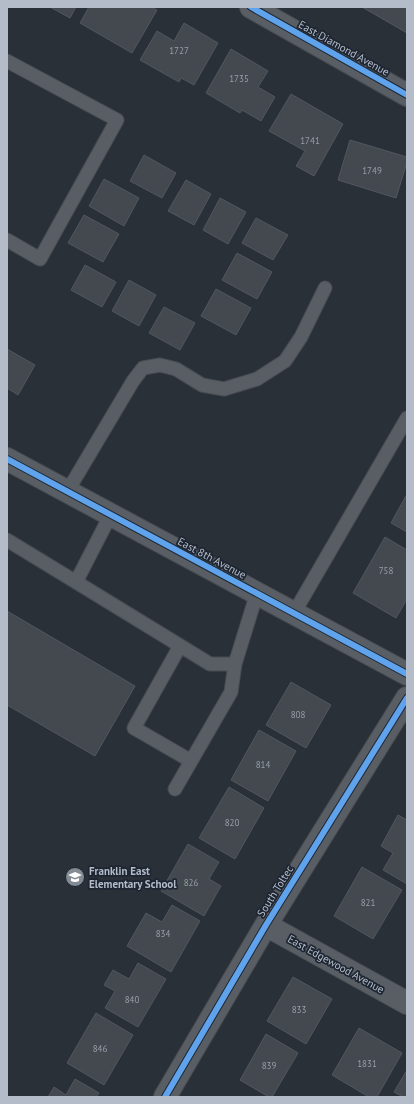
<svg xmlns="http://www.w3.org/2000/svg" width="414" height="1104" font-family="'PT Sans',sans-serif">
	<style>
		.building { fill: #44494f; stroke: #52575f }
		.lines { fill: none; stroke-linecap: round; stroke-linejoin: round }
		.service-casing { stroke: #484c52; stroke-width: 15 }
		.minor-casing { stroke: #484c52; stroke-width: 24 }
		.service { stroke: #595e65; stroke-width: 13 }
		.minor { stroke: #595e65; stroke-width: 22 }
		.cycleway-casing { stroke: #1d2632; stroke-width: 8 }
		.cycleway { stroke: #60a3ed; stroke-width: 6 }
		.labels { text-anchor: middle; stroke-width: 3.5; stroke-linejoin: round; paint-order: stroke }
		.number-label { font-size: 9px; fill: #979faa }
		.street-label { font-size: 11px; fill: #b3bcc8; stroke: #1d2632 }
		.poi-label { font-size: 11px; font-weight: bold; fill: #b3bcc8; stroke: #1d2632; text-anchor: start }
	</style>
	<rect width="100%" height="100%" fill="#2a3037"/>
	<path class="building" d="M50,7H76L70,18Z
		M89,7H151L157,10L132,53L80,23Z
		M362,7H407V33Z
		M184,23L218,43L194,85L181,78L179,82L140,60L157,31L174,41Z
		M231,49L268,71L258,87L275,97L261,121L242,110L240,113L206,93Z
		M291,94L343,124L314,176L296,166L305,151L269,131Z
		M350,140L407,157V162L396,198L338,180Z
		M144,155L176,173L162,198L130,181Z
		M104,179L139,198L124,226L89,206Z
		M186,180L211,194L194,225L168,211Z
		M220,198L246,212L228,244L203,230Z
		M84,215L119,234L103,262L68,243Z
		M256,218L288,235L273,260L242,243Z
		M237,253L272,272L257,299L222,280Z
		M85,265L116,282L102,307L71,290Z
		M129,280L156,295L139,326L112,311Z
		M216,289L251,308L236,335L201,316Z
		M164,307L195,323L180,350L149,333Z
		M7,349L35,365L18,395L7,388Z
		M407,494V532L391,523Z
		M385,537L407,550V599L396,618L353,593Z
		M7,611L135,686L95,756L7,705Z
		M291,682L331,705L306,748L266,725Z
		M259,730L296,751L268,801L231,780Z
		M229,787L264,808L235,859L199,838Z
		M398,815L407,820V884L383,870L393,853L381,846Z
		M188,844L219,862L209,879L221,886L204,916L161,891Z
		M362,867L402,890L373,939L334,916Z
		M172,905L200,921L171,972L127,946L146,913L162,922Z
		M138,963L166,979L138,1027L105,1008L115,991L104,985L113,970L129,979Z
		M293,977L332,999L306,1044L267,1021Z
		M96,1013L133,1035L104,1085L67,1063Z
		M359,1028L402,1053L377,1097H369L332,1075Z
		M266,1034L298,1053L272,1097H269L240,1080Z
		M407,1070V1097H403L394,1092Z
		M75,1079L99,1093L96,1097H48L54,1087L66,1095Z"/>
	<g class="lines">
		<g class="service-casing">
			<path id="service" d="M7,61L117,120L40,259L7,240
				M67,492L133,381L143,368L160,365L176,369L202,385L224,389L257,379L285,361L301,337L325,288
				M7,540L76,582L110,516
				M76,582L210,664H235
				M294,613L407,418
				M180,646L134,728L191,761
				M175,789L231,692L235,664L257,593"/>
		</g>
		<g class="minor-casing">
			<path id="minor" d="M251,7L407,95
				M7,459L407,674
				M266,925L407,1003
				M165,1097L266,925L407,698"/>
		</g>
		<use href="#service" class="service"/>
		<use href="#minor" class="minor"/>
		<g class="cycleway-casing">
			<path id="cycleway" d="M251,7L407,95
				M7,459L407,674
				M165,1097L266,925L407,698"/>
		</g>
		<use href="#cycleway" class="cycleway"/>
	</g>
	<defs>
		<g id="school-disc" transform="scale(1)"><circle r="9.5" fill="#838b95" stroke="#1d2632"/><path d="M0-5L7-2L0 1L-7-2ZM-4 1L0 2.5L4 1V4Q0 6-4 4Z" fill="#fff"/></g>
	</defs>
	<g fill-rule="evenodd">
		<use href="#school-disc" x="75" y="877"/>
	</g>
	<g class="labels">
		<g class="number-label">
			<text x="179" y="54">1727</text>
			<text x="239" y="82">1735</text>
			<text x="310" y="144">1741</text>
			<text x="372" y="174">1749</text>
			<text x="386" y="574">758</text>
			<text x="298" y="718">808</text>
			<text x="263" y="768">814</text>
			<text x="232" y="826">820</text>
			<text x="191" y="886">826</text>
			<text x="368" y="906">821</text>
			<text x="163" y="937">834</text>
			<text x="132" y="1003">840</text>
			<text x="299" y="1013">833</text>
			<text x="100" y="1052">846</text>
			<text x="367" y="1067">1831</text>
			<text x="269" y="1069">839</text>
		</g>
		<g class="street-label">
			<text transform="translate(344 48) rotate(29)" y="4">East Diamond Avenue</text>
			<text transform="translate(212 558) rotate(28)" y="4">East 8th Avenue</text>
			<text transform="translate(275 891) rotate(-58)" y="4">South Toltec</text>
			<text transform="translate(336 964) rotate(29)" y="4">East Edgewood Avenue</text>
		</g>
		<g class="poi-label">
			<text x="89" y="875">Franklin East<tspan x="89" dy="13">Elementary School</tspan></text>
		</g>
	</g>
	<rect width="414" height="1104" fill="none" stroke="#b3bcc8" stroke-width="16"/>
</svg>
